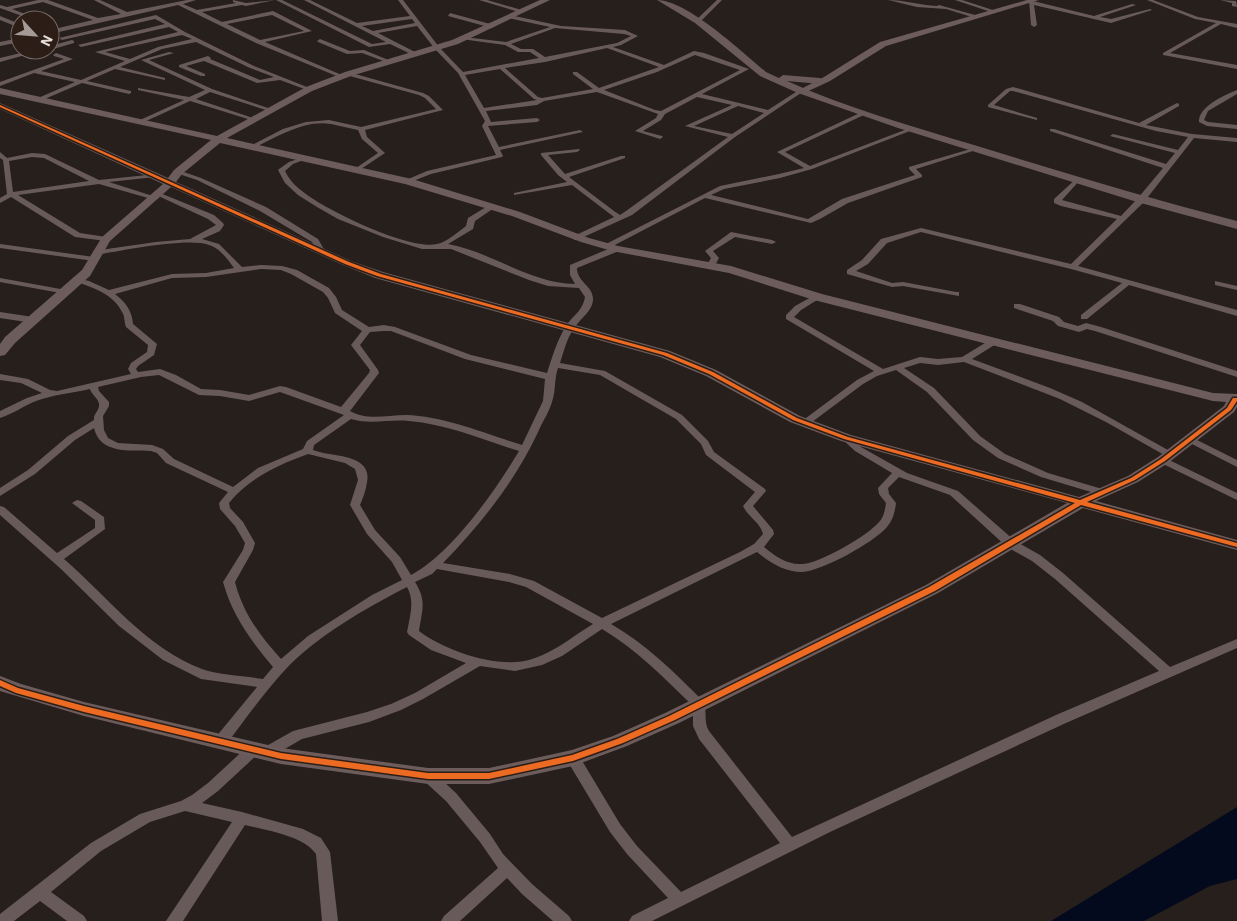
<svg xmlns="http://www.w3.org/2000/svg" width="1237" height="921" font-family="'IBM Plex Sans',sans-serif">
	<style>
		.water { fill: #040a1d }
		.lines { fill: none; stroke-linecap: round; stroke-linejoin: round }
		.street { fill: #685a5b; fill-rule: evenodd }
		.secondary { fill: #6d5c5c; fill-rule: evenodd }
		.primary { fill: #6a5a5a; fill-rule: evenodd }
		.cycleway-casing { stroke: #2c1e16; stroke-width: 3 }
		.cycleway { fill: #ed6a23; fill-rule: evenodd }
	</style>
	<rect width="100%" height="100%" fill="#271f1b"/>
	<path class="water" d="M1237,807V879L1210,886L1144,921H1051Z"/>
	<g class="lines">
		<path class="street" d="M38,0H48L98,18L121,14L94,0H100L127,12L187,0H196L183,4L197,10L236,3L233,2V0L246,3L275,0L246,6L242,5L202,12L222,22L273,11L312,31L265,42L344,76L339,77L256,43L178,5L50,34V30L93,20L43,2L12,9L41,20H33L0,8V5L7,7ZM272,15L304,31L260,40L227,24Z
			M276,0H282L372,44L386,42L304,0H310L357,23L410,16L398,0H403L439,47L463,72L539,58L530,52H518L505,45L461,39L464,37L506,42L550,27L508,18L510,15L561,26L625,30L638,36L621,45L613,47L664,65L694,51L704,53L749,69L702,94L768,110L799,90L804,91L735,137L632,215L577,240H574V236L614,217L572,185L514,195V193L567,182L558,175L541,155V153L579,149L580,150L577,152L548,155L565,174L621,156H625V158L569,177L614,211L620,215L626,211L728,137L685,126L732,105L697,97L665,114L661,120L643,131L662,136L663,137L660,139L635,131L656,118L658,114L597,92L544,101L537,105L486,111L491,122L537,118L540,120L537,122L488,126L499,147L580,130L583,132L500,150L503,156L502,157L431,174L408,183L406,182V180L427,171L496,155L482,126L485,121L458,73L435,49L417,26L378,33L417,53L418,54L415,56L390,44L369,47ZM412,19L415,23L373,31L362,26ZM555,28L624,34L631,36L617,43L545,57L533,49H521L511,44ZM607,48L659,67L599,88L577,72H573V74L593,89L542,98L538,97L505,68L545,62ZM695,55L740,70L661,111L655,110L604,90L657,72ZM500,69L534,99L537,100L484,108L465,75ZM738,106L764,113L732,134L694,126Z
			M479,0H487L525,11L522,13Z
			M717,0H722L700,22H696V20Z
			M888,0C904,0 920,5 937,6L939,5L975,15L972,17L946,9L917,7Z
			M955,0H962L996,11L991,12Z
			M1029,0L1094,16L1132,4L1136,5L1100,17L1111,19L1150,9L1152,10L1111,23L1034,5L1037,25L1034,27L1031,25Z
			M1147,0H1153L1198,17L1237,24V28L1221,24L1170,53L1237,65V69L1163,55V53L1216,23L1195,19Z
			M1220,0L1236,1L1237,7L1232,6V3Z
			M450,13L494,25L495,26L492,28L448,16Z
			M156,15L185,32L254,66L312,89L307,90L280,80L257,83L204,61L186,66L205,74V76H201L179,67V65L208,56L211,58L210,59L260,80L274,77L250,68L196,42L162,49L120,67L165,78V80L115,69L87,81L131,91V93L129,94L82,83L40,101L37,99L38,98L75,82L34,73L0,86V82L64,59L54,56L53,55L56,53L73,59L41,71L81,80L125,61L95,52L178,32L169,27L81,47L78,45L165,24L155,19L62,40L59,38ZM182,35L192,39L158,47L130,59L105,52Z
			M0,16L20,24V28L0,20Z
			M20,38V42L0,46V42Z
			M320,39L350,51L364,50L391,61L386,62L362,53L347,54L318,42L317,41Z
			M72,40L74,41V43L50,50V46Z
			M33,50H43L0,62V58Z
			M169,52L174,53L149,60L212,89L274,110L269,111L210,92L196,99L256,119L251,120L190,101L144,122H140V120L184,100L138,90V88L189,97L205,90L141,60Z
			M348,72L423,93L429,96L443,110L365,130L367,137L385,153L358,171L355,169L356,168L378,153L362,139L358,130C349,128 340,126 331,124C304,120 279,136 256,147H252V145L283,129L306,122L329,120L361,127L436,109L425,98L419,95L346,75L345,74Z
			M1013,87L1139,123L1177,103L1179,104V106L1146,125L1192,134L1237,138V142L1194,138L1144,202L1078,266L1237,310V316L1129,285L1087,319H1081V315L1122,283L1071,269L921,232L887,243L868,264L856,271L892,283L903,282L956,292H959V296L903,286L892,287L847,274V270L862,260L881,239L921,228L1071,264L1117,219L1061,206L1054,203V199L1077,178L1080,180L1062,200L1121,216L1138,198L1163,168L1050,131V129H1054L1166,164L1175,153L1110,136L1113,134L1178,150L1188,137L1156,131L1013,91H1010L994,105L1037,118V120L988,107V105L1006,89Z
			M1237,90V94L1208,111L1204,120L1208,122L1237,125V129L1207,126L1199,122C1198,107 1224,95 1237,90Z
			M864,111L866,112V114L785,152L810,166L910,128L915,129L812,169L780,178L724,189L711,195L808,219L842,199L915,175L909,169V167L974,148L979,149L916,169L922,175V177L848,203L820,219L811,223L705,198L609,248H603L602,246L720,186L779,174L804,168L777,152Z
			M0,152L7,158L32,153L45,154L99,180L157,174V176L155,177L109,182L159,198L155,200L99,184L18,195L80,233L106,237L110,239L106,241L75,237L11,197L0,203V198L7,194L3,160L0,158ZM32,157L44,158L89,181L13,192L9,161Z
			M304,157L309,158L293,164L285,171C289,179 294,185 302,191C323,209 410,251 437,244C447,242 458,232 466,226L468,218L491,204L495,206L494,208L475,221L473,229L448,244C492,252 529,283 575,284L570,275V265L613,247H619V251L577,268C577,282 592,285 593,298C594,310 581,318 575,327C567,337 564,351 560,363L605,371L682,415L708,441L714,452L765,489L766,491L753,506L773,530L774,534L764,547C775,556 787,565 802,564C819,564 869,535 880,521C884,516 885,510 886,503L879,494L878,488L892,473L855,451L841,438L846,435L849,436L861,447L907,473L958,491L1015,541L1040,555L1063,573L1170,667L1237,639V648L1066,723L830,832L652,921H629L632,916L668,898L627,854L610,832L568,762L566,758L568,754L573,753L578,754L620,824L637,846L681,892L780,843L699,739L693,726V706C664,678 636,649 602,629L562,656L542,665L515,671L480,666L423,699L401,710L369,722L302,739L271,757L266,758L261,757L259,753L261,749L293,731L367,712L391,704L415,693L466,663L431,650L409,635L407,632C410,616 415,601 407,587C366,608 315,637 284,671C263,694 244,721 225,746L220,747L215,746L213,742L215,738L257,687L201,679L163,660L119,626L61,569L0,515V506L4,507L57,553L95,528V520L72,503L77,500L81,501L104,517L105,529L64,559C108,597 146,648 202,669C217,675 247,676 263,679L273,667C251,641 232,615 223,582L243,550L245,543L235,526L220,509L219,503L228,492L166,463L157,453L151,451C129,450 100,454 94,428L75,440L35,474L0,496V488L28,470L68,436L94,420C93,414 100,410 99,404C99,399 91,394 90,389C72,393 52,395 36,401C23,406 13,414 0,418V411L27,398L42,393L21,383L0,380V374L28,379L50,390L57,391L131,374L128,369L131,363L147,352L148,345L126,327C124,322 125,316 122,312C114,295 93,287 76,282V278L89,281L109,290L172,274L206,273L234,268C228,260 220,248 209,245C187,237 121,251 96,255H93V251L156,242L190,239L216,225L208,219L154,194L160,193L214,215L223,223L224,225L220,231L202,239L219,244L242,267L261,265L282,266L297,270L329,288L336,297L342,310L369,327L384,325L395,327L471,355L547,373C552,358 557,340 566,326C574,314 582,312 585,297L579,288L548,286L529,280L451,249H422L383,237L338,219L317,207L298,195L285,183L278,170L279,169L289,162ZM261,269L281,270L291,274L323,292L328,298L335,313L362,331L351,345L370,370L369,373L341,407L286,387L280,386L249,395L220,390L201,389L176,375L160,369L138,372L136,369L138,366L154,355L157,344L133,324C132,310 125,302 115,294L172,278L206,277ZM384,331H391L465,359L545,379L543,401L522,445C486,434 444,416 406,415C387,415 367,421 350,411L379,373L378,370L360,345L370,332ZM558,368L600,375L676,419L701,444L706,455L755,492L743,506C748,517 760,522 763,534L754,544L740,552L602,618L534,581L510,574L443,563C482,523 516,480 539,430C543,421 549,412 552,402C556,391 554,379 558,368ZM159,375L199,395L220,396L249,401L280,392L344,415L307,441L303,449L258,468L233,487L174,459L163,449L152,445L118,443L108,438L104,430L103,416L109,406V402L99,391L98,387L141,377ZM351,419C371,425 389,419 409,421C447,424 483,440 519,451C496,490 451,554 411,575L400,557L375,530L360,505C363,498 366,490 367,482C373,453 329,457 313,450L314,445ZM308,454L345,463L355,469L358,480L350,505L367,534L392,562L402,580L372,595L308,636L281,659C260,636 243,613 235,582L253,550L255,543L243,522L230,508L229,503C249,478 278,465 308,454ZM899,477L950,495L1007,547L1032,561L1055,579L1159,671L1056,715L792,837L709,731C703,722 708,710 703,701C675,673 646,644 611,624L757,552C770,563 785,572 802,572C822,571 873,543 887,527C893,520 895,512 896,503L889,494L888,488ZM437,569L509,582L526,587L593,624C573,636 555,652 532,659C500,670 445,651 419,631C422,610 427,601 415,582L432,574Z
			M178,170L201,178L266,207L318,239L325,251L324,253H318L312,242L260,211L197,180L176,173L175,172Z
			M731,232L772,240L776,242L772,244L735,237L713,251L719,258L714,267H708L707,265L711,258L705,251Z
			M0,244L94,257L98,259L94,261L0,248Z
			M0,278L66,290L70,292L66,294L0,282Z
			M1215,281L1237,286V290L1215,285Z
			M815,295H818L822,297L801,310L794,317L883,369L920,357L938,359L962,357L990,340H996L997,342L996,344L972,359L1050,388L1082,402L1175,454L1174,456H1166L1106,422L1060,399L964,362L938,365L920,363L904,368L934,388L980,436L1005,454L1048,473L1109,491L1110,493L1109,495H1101L1041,477L998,458L973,440L927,392L896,370L877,376L863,384L808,425H802L800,423L802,421L857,380L874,371L786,319V315L795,306Z
			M1014,304H1020L1059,317L1064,322L1078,326L1086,323L1101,327L1237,371V377L1095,331L1087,329L1079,332L1058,326L1053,321L1014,308Z
			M0,312L33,317L37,320L33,323L0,318Z
			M1189,436L1237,460V467L1186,441L1184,439L1186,437Z
			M1163,457L1237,493V500L1159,462L1158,460L1159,458Z
			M253,745L258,746L260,750L258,754L218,791L202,803L242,812L303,829L321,838L330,852L338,921H322L316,854C304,836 266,830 245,825L183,921H166L232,822L185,811L150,822L101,851L51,892L84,916L87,921H67L40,901L14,921H0V914L91,843L140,814L181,801L192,795L208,783L248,746Z
			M428,771L433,772L456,793L490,834L503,854L532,884L569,916L572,921H553L522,894L507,878L460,921H441L444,916L498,868L480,842L446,801L423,780L421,776L423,772Z"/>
		<path class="secondary" d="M540,0H550L458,44L351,76L312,91L227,138L412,179L520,212L589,238L618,246L731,266L822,294L1213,393L1237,394V407L1234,412L1168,463L1138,482L1096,501L1237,540V550L1083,508L938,593L679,723L627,746L573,766L489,784H428L281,764L84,716L0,691V676L21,684L84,702L281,748L428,768H489L572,750L613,736L665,713L926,585L1067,503L841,441L790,422L706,376L660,357L375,278L343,265L171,187L110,241L90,276L15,343L5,355L0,356V344L5,337L82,270L102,237L163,184L0,109V103L168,178L174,170L211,140L0,94V88L217,136L306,87L345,72L452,40ZM220,143L405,184L512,216L581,242L612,251L729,273L814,300L1213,401L1226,402L1224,406L1158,457L1128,476L1079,497L851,435L800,416L716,370L670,351L383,272L351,261L176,182L182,174Z
			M1027,0H1039L886,46L830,81L804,93H798L797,91L824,77L880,42Z"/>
		<path class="primary" d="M657,0C687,0 742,52 766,72L779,78L783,75L820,78L825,81L820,84L787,81C847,108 911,126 974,145C1061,172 1148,198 1237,221V229L1137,202L898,128L798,93L760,76L695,23Z"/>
		<g class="cycleway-casing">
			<path id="cycleway" d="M0,105L349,262L381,274L667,353L713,372L797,418L848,437L1080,500L1131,478L1161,459L1227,408L1233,398H1237V401L1231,410L1165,461L1135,480L1087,502L1237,543V547L1081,505L935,591L675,720L623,743L573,761L489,779H428L281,759L84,712L16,693L0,686V680L18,688L84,706L281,753L428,773H489L572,755L617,739L669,716L929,587L1075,503L844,439L793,420L709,374L663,355L377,276L345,264L0,107Z"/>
		</g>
		<use href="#cycleway" class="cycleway"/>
	</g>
	<g transform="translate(35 35) rotate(116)"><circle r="24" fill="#2c1e16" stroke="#776a64"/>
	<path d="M0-4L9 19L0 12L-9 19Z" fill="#a49a96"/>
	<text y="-8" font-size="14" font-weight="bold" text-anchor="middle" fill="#e7ddd8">N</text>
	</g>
</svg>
